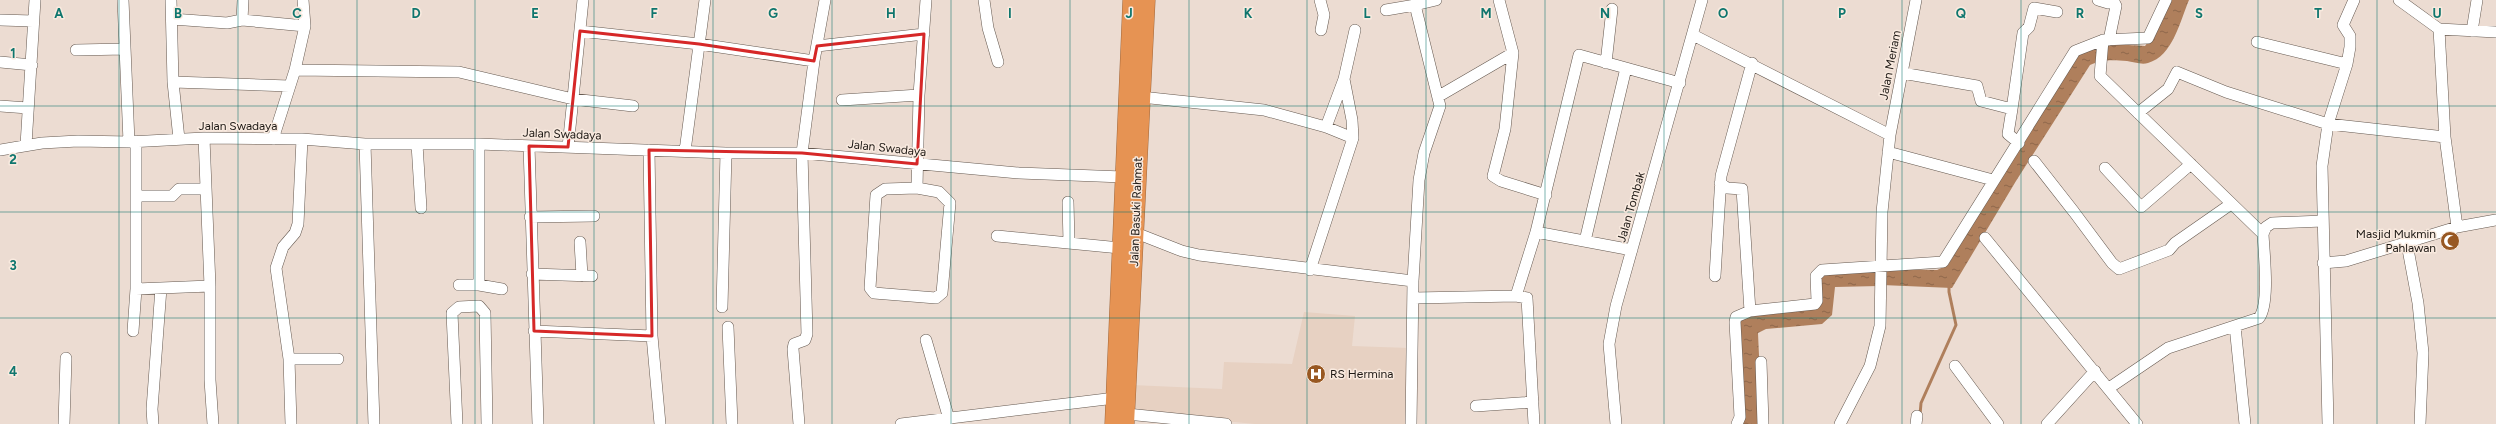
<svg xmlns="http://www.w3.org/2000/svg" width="2496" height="424" font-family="Figtree,sans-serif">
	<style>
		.built { fill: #e7d1c2 }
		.water { fill: url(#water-ripples) }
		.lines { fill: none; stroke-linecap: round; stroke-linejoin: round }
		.stream { stroke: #af7f5c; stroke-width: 3 }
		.minor-casing { stroke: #655950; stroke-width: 12 }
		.highway-casing { stroke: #a0683d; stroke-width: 17 }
		.minor { stroke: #fff; stroke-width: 11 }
		.highway { stroke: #e69353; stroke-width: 16 }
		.marked { fill: none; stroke: #d62828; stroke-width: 3; stroke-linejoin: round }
		.grid { fill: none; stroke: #0f766e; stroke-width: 1; stroke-opacity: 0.55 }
		.labels { text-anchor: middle; stroke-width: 3; stroke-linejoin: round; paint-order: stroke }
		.street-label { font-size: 12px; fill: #1d1814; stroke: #f9eadf }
		.poi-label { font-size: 12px; fill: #1d1814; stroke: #f9eadf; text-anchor: end }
		.grid-label { font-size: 13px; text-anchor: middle; font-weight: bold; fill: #0f766e; stroke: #f9eadf; stroke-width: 3; stroke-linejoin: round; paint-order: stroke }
	</style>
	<defs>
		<pattern id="water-ripples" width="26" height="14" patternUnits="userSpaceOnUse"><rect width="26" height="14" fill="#af7f5c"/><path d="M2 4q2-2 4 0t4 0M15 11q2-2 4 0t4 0" fill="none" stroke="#8e674b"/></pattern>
	</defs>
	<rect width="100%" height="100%" fill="#ecdcd2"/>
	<path class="built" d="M1304,312L1355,316L1352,346L1409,348L1406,424H1255L1130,412L1132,385L1222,389L1224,362L1292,364Z"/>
	<path class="water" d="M2171,0H2189C2180,21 2173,56 2148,63C2142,65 2133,62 2127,61C2113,60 2103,59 2090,65L2016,181L1952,288L1882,285L1881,269L1937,270L1948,265L2076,53C2099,43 2120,44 2145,46L2154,34Z
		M1878,269L1879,286L1835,287L1832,315L1822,324L1766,329L1758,333L1762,424H1743L1739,324L1742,318L1814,307L1820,276Z"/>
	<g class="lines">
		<path class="stream" d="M1920,415L1921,403L1956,325L1949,292V285"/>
		<g class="minor-casing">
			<path id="minor" d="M123,0L129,142
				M171,0L173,82L179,139
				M984,0L988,28L998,62
				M1320,0L1324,15L1321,30
				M1499,0L1513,53L1505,129L1493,176L1501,181L1546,195
				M2098,0L2108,3L2114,0
				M2399,0L2439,29L2496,32
				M1415,5L1436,0
				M1386,10L1415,5L1440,106L1424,153L1419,180L1413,281L1411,424
				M172,19L227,23L242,20L305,26
				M0,20L33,21
				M242,20L243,0
				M2439,29L2445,137L2457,227
				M580,31L699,44L814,61
				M2472,31L2477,0
				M1693,35L1890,135
				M2103,40L2100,76L2263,234C2264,254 2270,303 2259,318L2168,348L2109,388
				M2109,40L2116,6L2113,0
				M2257,42L2347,64
				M817,46L924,34
				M76,50L125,49
				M0,62L32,65
				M1606,63L1612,9
				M295,70L459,72L573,99L633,106
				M1902,73L1977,86L1981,101L2012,109L2008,134L2019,143
				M173,82L289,86
				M1439,96L1513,53
				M1141,97L1264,110L1326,127L1353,138
				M842,100L919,95
				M0,106L28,108
				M2012,109L2023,33L2029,27L2034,8L2057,12
				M2138,113L2168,89L2177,72L2226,92L2328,124L2445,137
				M1326,127L1344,79L1355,30
				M204,138L210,286V380L213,424
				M273,139L295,70L305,26L303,0
				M365,144L374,424
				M417,144L421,208
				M479,144V285
				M26,145L35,0
				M529,146L538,424
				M568,147L583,0
				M0,150L42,143L78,141L129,142L204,138L302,139L365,144H479L726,153H802L1019,173L1123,177
				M649,150L652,336L660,424
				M685,151L705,0
				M1888,152L1993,180
				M2034,161L2074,212L2112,263L2119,269L2169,250L2175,243L2231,204
				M2105,168L2141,207L2191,164
				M1720,183L1727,188L1742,189L1750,311
				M917,188L939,192L950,203L942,293L936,298L874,293L870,288L876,195L885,189Z
				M917,188L919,95L926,0
				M138,196H172L179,189H205
				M1068,202L1069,242
				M530,217L594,216
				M1136,233L1182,251L1199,255L1413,281
				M2263,234L2266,227L2272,223L2323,221
				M997,236L1120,248
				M1985,238L2137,424
				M1585,241L1626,68
				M580,242L582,276
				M2407,244L2418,303L2423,353L2420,424
				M1632,250L1536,232L1579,55L1680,83
				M2323,263L2346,261L2457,227L2496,220
				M1310,270L1353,138L1352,120L1344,79
				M532,274L592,276
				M1715,276L1721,176L1752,63
				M459,285H479L502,289
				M136,289L210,286
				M1414,298L1516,296
				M722,307L726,153
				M2235,326L2245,424
				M728,327L732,424
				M133,331L136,289V141
				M534,331L652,336
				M926,340L949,419
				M289,359H338
				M1761,362L1763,424
				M1955,366L1998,424
				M1476,406L1533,402
				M1127,414L1226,424
				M64,424L66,358
				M153,424L152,409L161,288
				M291,424L289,359L276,268L283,247L295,233L298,224L302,139
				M457,424L452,313L459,307L479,306L485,313L487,424
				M799,424L793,349L794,344L805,340L807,334L802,153L814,61L825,0
				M901,424L1115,398
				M1534,424L1527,298L1516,296L1536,232
				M1616,424L1609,344L1616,306L1702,0
				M1737,424L1740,417L1735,322L1736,317L1750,311L1815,304L1817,301L1816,276L1822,270L1943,262L2075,51L2103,40L2148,38L2166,0
				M1840,424L1870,366L1880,326L1882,212L1890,135L1916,0
				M1916,424L1917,416
				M2047,424L2095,371
				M2328,424L2322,166L2328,124L2347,64L2350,47V36L2343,25L2354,0"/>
		</g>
		<g class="highway-casing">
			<path id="highway" d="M1113,424L1131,0
				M1126,424L1147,0"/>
		</g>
		<use href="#minor" class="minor"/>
		<use href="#highway" class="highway"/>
	</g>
	<path class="marked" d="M580,31L699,44L814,61L817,46L924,34L917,164L802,153L649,150L652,336L534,331L529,146L568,147Z"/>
	<path class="grid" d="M119,0V424M238,0V424M357,0V424M475,0V424M594,0V424M713,0V424M832,0V424M951,0V424M1070,0V424M1189,0V424M1307,0V424M1426,0V424M1545,0V424M1664,0V424M1783,0V424M1902,0V424M2021,0V424M2139,0V424M2258,0V424M2377,0V424M0,106H2496M0,212H2496M0,318H2496"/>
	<defs>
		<g id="mosque-disc" transform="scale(1)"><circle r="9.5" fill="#985822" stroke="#f9eadf"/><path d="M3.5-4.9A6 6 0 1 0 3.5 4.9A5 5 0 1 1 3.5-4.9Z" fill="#fff"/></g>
		<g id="hospital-disc" transform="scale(1)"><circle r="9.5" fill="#985822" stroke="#f9eadf"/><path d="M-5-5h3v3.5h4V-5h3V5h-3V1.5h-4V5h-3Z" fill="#fff"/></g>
	</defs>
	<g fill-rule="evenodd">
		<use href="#mosque-disc" x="2450" y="241"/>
		<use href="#hospital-disc" x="1316" y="374"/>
	</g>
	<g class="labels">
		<g class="street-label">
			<text transform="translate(1890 65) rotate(-79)" y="4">Jalan Meriam</text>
			<text x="238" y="130">Jalan Swadaya</text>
			<text transform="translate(562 134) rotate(2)" y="4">Jalan Swadaya</text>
			<text transform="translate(887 148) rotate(6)" y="4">Jalan Swadaya</text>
			<text transform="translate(1631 207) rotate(-74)" y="4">Jalan Tombak</text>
			<text transform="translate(1136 212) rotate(-88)" y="4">Jalan Basuki Rahmat</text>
		</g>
		<g class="poi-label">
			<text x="2436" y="238">Masjid Mukmin<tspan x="2436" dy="14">Pahlawan</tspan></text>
			<text x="1330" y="378" text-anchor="start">RS Hermina</text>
		</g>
	</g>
	<g class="grid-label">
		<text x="59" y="18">A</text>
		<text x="178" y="18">B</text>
		<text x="297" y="18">C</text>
		<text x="416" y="18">D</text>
		<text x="535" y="18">E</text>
		<text x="654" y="18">F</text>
		<text x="773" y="18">G</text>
		<text x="891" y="18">H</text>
		<text x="1010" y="18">I</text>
		<text x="1129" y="18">J</text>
		<text x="1248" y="18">K</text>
		<text x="1367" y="18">L</text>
		<text x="1486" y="18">M</text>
		<text x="1605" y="18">N</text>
		<text x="1723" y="18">O</text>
		<text x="1842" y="18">P</text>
		<text x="1961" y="18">Q</text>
		<text x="2080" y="18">R</text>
		<text x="2199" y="18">S</text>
		<text x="2318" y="18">T</text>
		<text x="2437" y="18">U</text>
		<text x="13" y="58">1</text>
		<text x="13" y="164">2</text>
		<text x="13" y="270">3</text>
		<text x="13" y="376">4</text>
	</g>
</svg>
